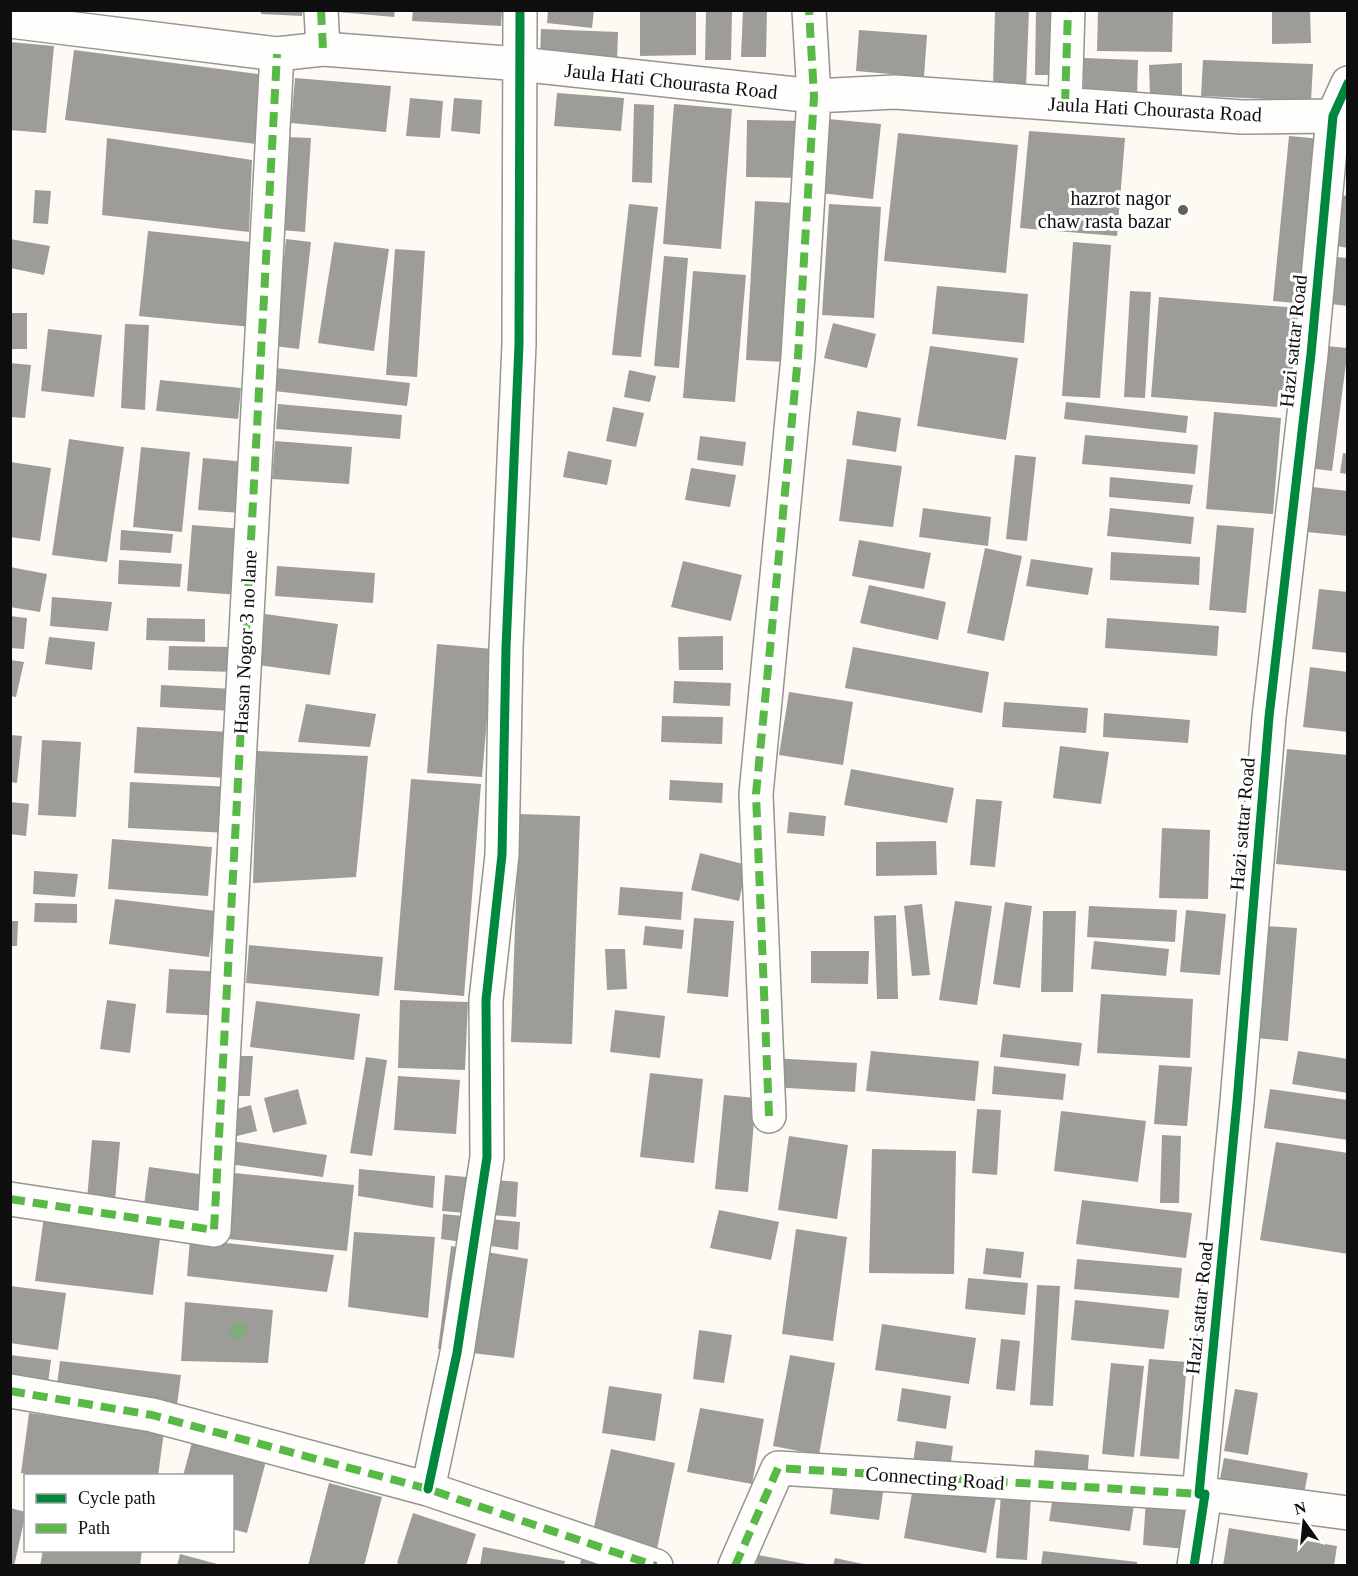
<svg xmlns="http://www.w3.org/2000/svg" width="1358" height="1576" font-family="Georgia,serif">
	<style>
		.building { fill: #9e9c98 }
		.lines { fill: none; stroke-linecap: round; stroke-linejoin: round }
		.minor-casing { stroke: #959491; stroke-width: 36 }
		.minor { stroke: #fffefd; stroke-width: 33 }
		.quiet { stroke: #58b947; stroke-width: 8; stroke-dasharray: 15 8; stroke-linecap: butt }
		.cycleway-casing { stroke: #fff; stroke-width: 13 }
		.cycleway { stroke: #00873e; stroke-width: 9 }
		.tree { fill: #81ab7b }
		.poi-dot { fill: #61615e; stroke: #fff; stroke-width: 2 }
		.labels { text-anchor: middle; stroke-width: 6; stroke-linejoin: round; paint-order: stroke }
		.street-label { font-size: 20px; fill: #0e0e0e; stroke: #fff }
		.poi-label { font-size: 20px; fill: #0e0e0e; stroke: #fff; text-anchor: end }
	</style>
	<rect width="100%" height="100%" fill="#fcfaf2"/>
	<path class="building" d="M261,10H303L302,16L261,14Z
		M339,10H395L394,17L338,12Z
		M413,10H502L501,26L412,21Z
		M548,10H594L592,28L547,23Z
		M640,10H696V55L640,56Z
		M706,10H732L731,60H705Z
		M743,10H767L766,57H741Z
		M995,10H1029L1026,87H993Z
		M1036,10H1064V75H1035Z
		M1098,10H1173L1172,52L1097,51Z
		M1272,10H1310L1311,43L1272,44Z
		M541,29L618,32L617,62L540,59Z
		M859,30L927,35L924,77L856,71Z
		M10,42L54,46L46,133L10,130Z
		M74,50L265,75L256,144L65,120Z
		M1084,58L1138,60L1137,97L1083,95Z
		M1203,60L1313,64L1311,101L1201,96Z
		M1182,63V102L1150,96L1149,65Z
		M295,78L391,86L386,132L291,123Z
		M557,93L624,98L621,131L554,126Z
		M410,98L443,101L440,138L406,136Z
		M454,98L482,100L480,134L451,131Z
		M634,104L654,105L652,183L632,182Z
		M674,104L732,109L721,249L663,244Z
		M828,119L881,124L873,199L820,193Z
		M747,120L804,121L803,178L746,177Z
		M1029,131L1125,138L1117,236L1020,228Z
		M898,133L1018,145L1006,273L884,261Z
		M1289,136L1321,139L1305,304L1273,301Z
		M287,137L311,138L305,232L281,230Z
		M107,138L252,160L249,232L102,215Z
		M35,190L51,191L48,224L33,223Z
		M1339,195L1348,196V248L1331,245Z
		M755,201L793,203L784,362L746,360Z
		M629,204L658,207L641,357L612,355Z
		M829,204L881,207L874,318L822,315Z
		M148,231L260,243L251,327L139,316Z
		M10,239L50,246L44,275L10,268Z
		M286,239L311,242L299,349L274,346Z
		M334,242L389,249L374,351L318,343Z
		M1073,242L1111,245L1100,398L1062,396Z
		M395,249L425,251L417,377L386,375Z
		M664,256L688,258L679,368L654,366Z
		M1336,257L1348,258V306L1331,304Z
		M693,271L746,275L735,402L683,398Z
		M937,286L1028,294L1024,343L932,334Z
		M1130,291L1151,292L1145,398L1124,397Z
		M1159,297L1299,308L1290,408L1151,397Z
		M10,313H27V349H10Z
		M833,323L876,334L867,368L824,358Z
		M125,324L149,325L145,410L121,408Z
		M48,329L102,335L94,397L41,391Z
		M930,346L1018,358L1006,440L917,426Z
		M1325,346L1348,348L1332,471L1309,468Z
		M10,363L31,365L25,418L10,417Z
		M276,368L410,383L407,406L274,391Z
		M629,370L656,376L650,402L624,397Z
		M160,380L241,388L238,419L156,411Z
		M1066,402L1188,416L1186,433L1064,419Z
		M278,404L402,415L400,439L276,429Z
		M613,407L644,413L636,447L606,441Z
		M857,411L901,418L896,452L852,445Z
		M1214,412L1281,418L1273,514L1206,509Z
		M1085,435L1198,445L1195,474L1082,464Z
		M700,436L746,442L743,466L697,460Z
		M69,439L124,447L107,562L52,555Z
		M275,441L352,447L349,484L272,479Z
		M141,447L190,452L182,532L133,527Z
		M568,451L612,460L607,485L563,477Z
		M1343,453L1348,454V474L1340,473Z
		M1015,455L1036,457L1027,541L1006,539Z
		M203,458L247,462L242,513L198,510Z
		M847,459L902,466L893,527L839,521Z
		M10,462L51,468L40,541L10,537Z
		M691,468L736,475L730,507L685,500Z
		M1110,477L1193,485L1190,504L1109,497Z
		M1312,487L1348,491V536L1307,532Z
		M923,508L991,517L988,546L919,537Z
		M1110,508L1194,517L1191,544L1107,536Z
		M192,525L244,529L239,595L187,591Z
		M1217,525L1254,528L1246,613L1209,610Z
		M121,530L173,534L171,553L120,550Z
		M859,540L931,553L924,589L852,576Z
		M985,548L1022,556L1004,641L967,633Z
		M1111,552L1200,557L1199,585L1110,580Z
		M1031,559L1093,568L1088,595L1026,586Z
		M119,560L182,564L180,587L118,584Z
		M683,561L742,575L731,621L671,607Z
		M277,566L375,573L373,603L275,596Z
		M10,567L47,574L40,612L10,607Z
		M869,585L946,602L938,640L860,623Z
		M1319,589L1348,592V653L1312,649Z
		M52,597L112,602L108,631L50,626Z
		M265,614L338,624L330,675L258,665Z
		M10,616L27,618L24,649L10,648Z
		M147,618L205,619V642L146,640Z
		M1107,618L1219,626L1217,656L1105,648Z
		M723,636V670H679L678,637Z
		M49,637L95,642L92,670L45,664Z
		M437,644L493,649L482,777L427,773Z
		M169,646L235,647V672L168,670Z
		M853,647L989,672L982,713L845,688Z
		M10,660L24,662L16,697L10,696Z
		M1310,667L1348,672V732L1303,727Z
		M674,681L731,683L730,706L673,703Z
		M161,685L233,689L232,711L160,707Z
		M789,692L853,702L843,765L779,755Z
		M1004,702L1088,708L1086,733L1002,727Z
		M306,704L376,714L370,747L298,742Z
		M1104,713L1190,720L1188,743L1103,737Z
		M662,716L723,717L722,744L661,742Z
		M137,727L231,732L229,778L134,773Z
		M10,735L22,736L17,783L10,782Z
		M42,740L81,742L76,817L38,815Z
		M1060,746L1109,752L1101,804L1053,798Z
		M1287,749L1348,755V871L1276,864Z
		M257,751L368,756L356,877L253,883Z
		M851,769L954,788L947,823L844,805Z
		M411,779L481,784L464,996L394,990Z
		M670,780L723,783L722,803L669,800Z
		M130,782L231,787L229,833L128,828Z
		M976,799L1002,801L995,867L970,865Z
		M10,802L29,804L26,836L10,834Z
		M789,812L826,816L824,836L787,833Z
		M519,814L580,816L572,1044L511,1042Z
		M1162,828L1210,830L1208,899L1159,898Z
		M112,839L212,847L208,896L108,889Z
		M936,841L937,875L876,876V842Z
		M700,853L747,865L739,901L691,890Z
		M34,871L78,874L75,897L33,894Z
		M620,887L683,892L681,920L618,915Z
		M115,899L216,911L209,957L109,944Z
		M955,901L992,906L977,1005L939,1000Z
		M1005,902L1032,906L1020,988L993,984Z
		M35,903L77,904V923L34,922Z
		M922,904L930,975L912,976L904,906Z
		M1089,906L1177,910L1175,942L1087,937Z
		M1186,910L1226,914L1220,975L1180,972Z
		M1043,911H1076L1073,992H1041Z
		M896,915L898,999H877L874,916Z
		M694,918L734,921L728,997L687,993Z
		M10,921H18L17,946H10Z
		M645,926L684,930L682,949L643,945Z
		M1265,926L1297,928L1288,1041L1256,1038Z
		M1094,941L1169,949L1166,976L1091,969Z
		M249,945L383,957L379,996L246,983Z
		M605,949H625L627,989L607,990Z
		M811,951H869L868,984L811,983Z
		M169,969L227,972L224,1016L166,1013Z
		M1101,994L1193,999L1190,1058L1097,1053Z
		M107,1000L136,1004L130,1053L100,1049Z
		M400,1000L468,1002L465,1070L398,1068Z
		M256,1001L360,1014L354,1060L250,1047Z
		M615,1010L665,1016L660,1058L610,1052Z
		M1003,1034L1082,1043L1079,1066L1000,1057Z
		M871,1051L979,1061L975,1101L866,1091Z
		M1298,1051L1348,1059V1093L1292,1084Z
		M230,1056H253L250,1096H228Z
		M366,1057L387,1060L372,1156L350,1153Z
		M772,1058L857,1063L855,1092L771,1087Z
		M1159,1065L1192,1067L1187,1126L1154,1124Z
		M994,1066L1066,1074L1063,1100L992,1094Z
		M650,1073L703,1079L694,1163L640,1157Z
		M398,1076L460,1080L456,1134L394,1130Z
		M298,1089L307,1124L273,1133L264,1098Z
		M1270,1089L1348,1100V1140L1264,1128Z
		M724,1095L756,1098L748,1192L715,1189Z
		M251,1105L257,1131L233,1137L226,1112Z
		M977,1109L1001,1110L997,1175L972,1173Z
		M1061,1111L1146,1121L1138,1182L1054,1171Z
		M1162,1135L1181,1136L1179,1203H1160Z
		M789,1136L848,1145L837,1219L778,1210Z
		M92,1140L120,1142L115,1201L87,1200Z
		M232,1141L327,1155L323,1177L229,1164Z
		M1276,1142L1348,1153V1254L1260,1240Z
		M872,1149L956,1151L954,1274L869,1273Z
		M149,1167L213,1176L207,1215L144,1205Z
		M359,1169L435,1176L433,1208L358,1196Z
		M215,1171L354,1185L347,1251L208,1237Z
		M445,1175L518,1182L516,1217L442,1211Z
		M1082,1200L1192,1213L1186,1258L1076,1244Z
		M719,1210L779,1222L771,1260L710,1248Z
		M443,1214L520,1222L518,1250L441,1239Z
		M44,1216L161,1230L153,1295L35,1281Z
		M796,1229L847,1237L833,1341L782,1334Z
		M354,1232L435,1237L428,1318L348,1307Z
		M190,1239L334,1255L327,1292L187,1276Z
		M451,1246L528,1259L514,1358L438,1349Z
		M986,1248L1024,1252L1021,1278L983,1274Z
		M1077,1259L1182,1268L1179,1298L1074,1289Z
		M968,1278L1028,1283L1025,1315L965,1309Z
		M1037,1285L1060,1286L1053,1406L1030,1405Z
		M10,1286L66,1293L58,1350L10,1343Z
		M1075,1300L1169,1310L1164,1349L1071,1340Z
		M185,1302L273,1310L268,1363L181,1361Z
		M882,1324L976,1338L969,1384L875,1370Z
		M699,1330L732,1335L724,1383L693,1379Z
		M1001,1339L1020,1341L1015,1391L996,1389Z
		M10,1355L51,1360L47,1391L10,1387Z
		M790,1355L835,1363L819,1455L773,1446Z
		M1149,1359L1187,1362L1179,1459L1140,1456Z
		M60,1361L181,1375L177,1405L56,1392Z
		M1111,1363L1144,1366L1134,1457L1102,1454Z
		M609,1386L662,1394L655,1441L602,1433Z
		M902,1388L951,1396L946,1429L897,1421Z
		M1235,1389L1258,1393L1248,1455L1224,1451Z
		M700,1408L764,1419L752,1484L687,1472Z
		M29,1413L164,1431L158,1476H41L21,1473Z
		M193,1438L267,1457L247,1533L232,1529V1476H183Z
		M916,1441L953,1446L950,1469L913,1464Z
		M611,1449L675,1463L657,1549L592,1536Z
		M1035,1450L1089,1455L1087,1480L1033,1476Z
		M1224,1458L1308,1473L1302,1504L1218,1489Z
		M834,1480L884,1486L879,1520L830,1514Z
		M914,1482L996,1497L986,1553L904,1538Z
		M329,1483L382,1497L364,1566H308Z
		M1001,1495L1031,1498L1027,1560L996,1558Z
		M1053,1496L1134,1505L1130,1531L1049,1521Z
		M1146,1499L1189,1502L1186,1549L1143,1545Z
		M10,1508L26,1512L14,1566H10Z
		M413,1513L476,1534L466,1566H403L397,1563Z
		M1229,1528L1337,1546L1334,1566H1223Z
		M483,1547L565,1561L564,1566H480Z
		M43,1550H142L140,1566H40Z
		M1043,1551L1137,1562V1566H1041Z
		M180,1554L221,1565V1566H177Z
		M758,1555L806,1564V1566H756Z
		M835,1558L863,1564V1566H833Z
		M581,1559L602,1565V1566H580Z"/>
	<g class="lines">
		<g class="minor-casing">
			<path id="minor" d="M321,10L323,49
				M10,21L277,54L323,49L519,64L814,96L895,92L1242,117L1333,116
				M1065,104L1068,10
				M769,1116L756,794L798,357L814,96L809,10
				M10,1199L214,1230L277,54
				M10,1391L152,1415L428,1489L656,1566
				M428,1489L457,1353L487,1157L486,1000L502,855L506,648L519,344L520,10
				M1205,1494L1348,1513
				M735,1566L778,1468L1199,1494
				M1194,1566L1205,1494H1199L1237,1102L1269,717L1311,354L1333,116L1348,83"/>
		</g>
		<use href="#minor" class="minor"/>
		<path class="quiet" d="M321,10L323,49
			M1065,104L1068,10
			M769,1116L756,794L798,357L814,96L809,10
			M10,1199L214,1230L277,54
			M10,1391L152,1415L428,1489L656,1566
			M735,1566L778,1468L1199,1494"/>
		<g class="cycleway-casing">
			<path id="cycleway" d="M428,1489L457,1353L487,1157L486,1000L502,855L506,648L519,344L520,10
				M1194,1566L1205,1494H1199L1237,1102L1269,717L1311,354L1333,116L1348,83"/>
		</g>
		<use href="#cycleway" class="cycleway"/>
	</g>
	<circle class="tree" cx="238" cy="1331" r="9"/>
	<circle class="poi-dot" cx="1183" cy="210" r="6"/>
	<g class="labels">
		<g class="street-label">
			<text transform="translate(671 81) rotate(6)" y="7">Jaula Hati Chourasta Road</text>
			<text transform="translate(1155 109) rotate(3)" y="7">Jaula Hati Chourasta Road</text>
			<text transform="translate(1293 341) rotate(-84)" y="7">Hazi sattar Road</text>
			<text transform="translate(245 642) rotate(-87)" y="7">Hasan Nogor 3 no lane</text>
			<text transform="translate(1242 824) rotate(-85)" y="7">Hazi sattar Road</text>
			<text transform="translate(1199 1308) rotate(-84)" y="7">Hazi sattar Road</text>
			<text transform="translate(935 1478) rotate(4)" y="7">Connecting Road</text>
		</g>
		<g class="poi-label">
			<text x="1171" y="205">hazrot nagor<tspan x="1171" dy="23">chaw rasta bazar</tspan></text>
		</g>
	</g>
	<rect width="1358" height="1576" fill="none" stroke="#0e0e0e" stroke-width="24"/>
	<rect x="24" y="1474" width="210" height="78" fill="#ffffff" stroke="#9f9f9f" stroke-width="1.5"/>
	<rect x="36" y="1494" width="30" height="9" fill="#00873e" stroke="#9f9f9f" stroke-width="1.5"/>
	<text x="78" y="1504" font-size="18" fill="#0e0e0e">Cycle path</text>
	<rect x="36" y="1524" width="30" height="9" fill="#58b947" stroke="#9f9f9f" stroke-width="1.5"/>
	<text x="78" y="1534" font-size="18" fill="#0e0e0e">Path</text>
	<g transform="translate(1304 1522) rotate(345)" stroke="#ffffff" stroke-width="4.5" paint-order="stroke">
	<path d="M0-4.5L10 22L0 15L-10 22Z" fill="#0e0e0e"/>
	<text y="-9" font-size="16" font-weight="bold" text-anchor="middle" fill="#0e0e0e">N</text>
	</g>
</svg>
